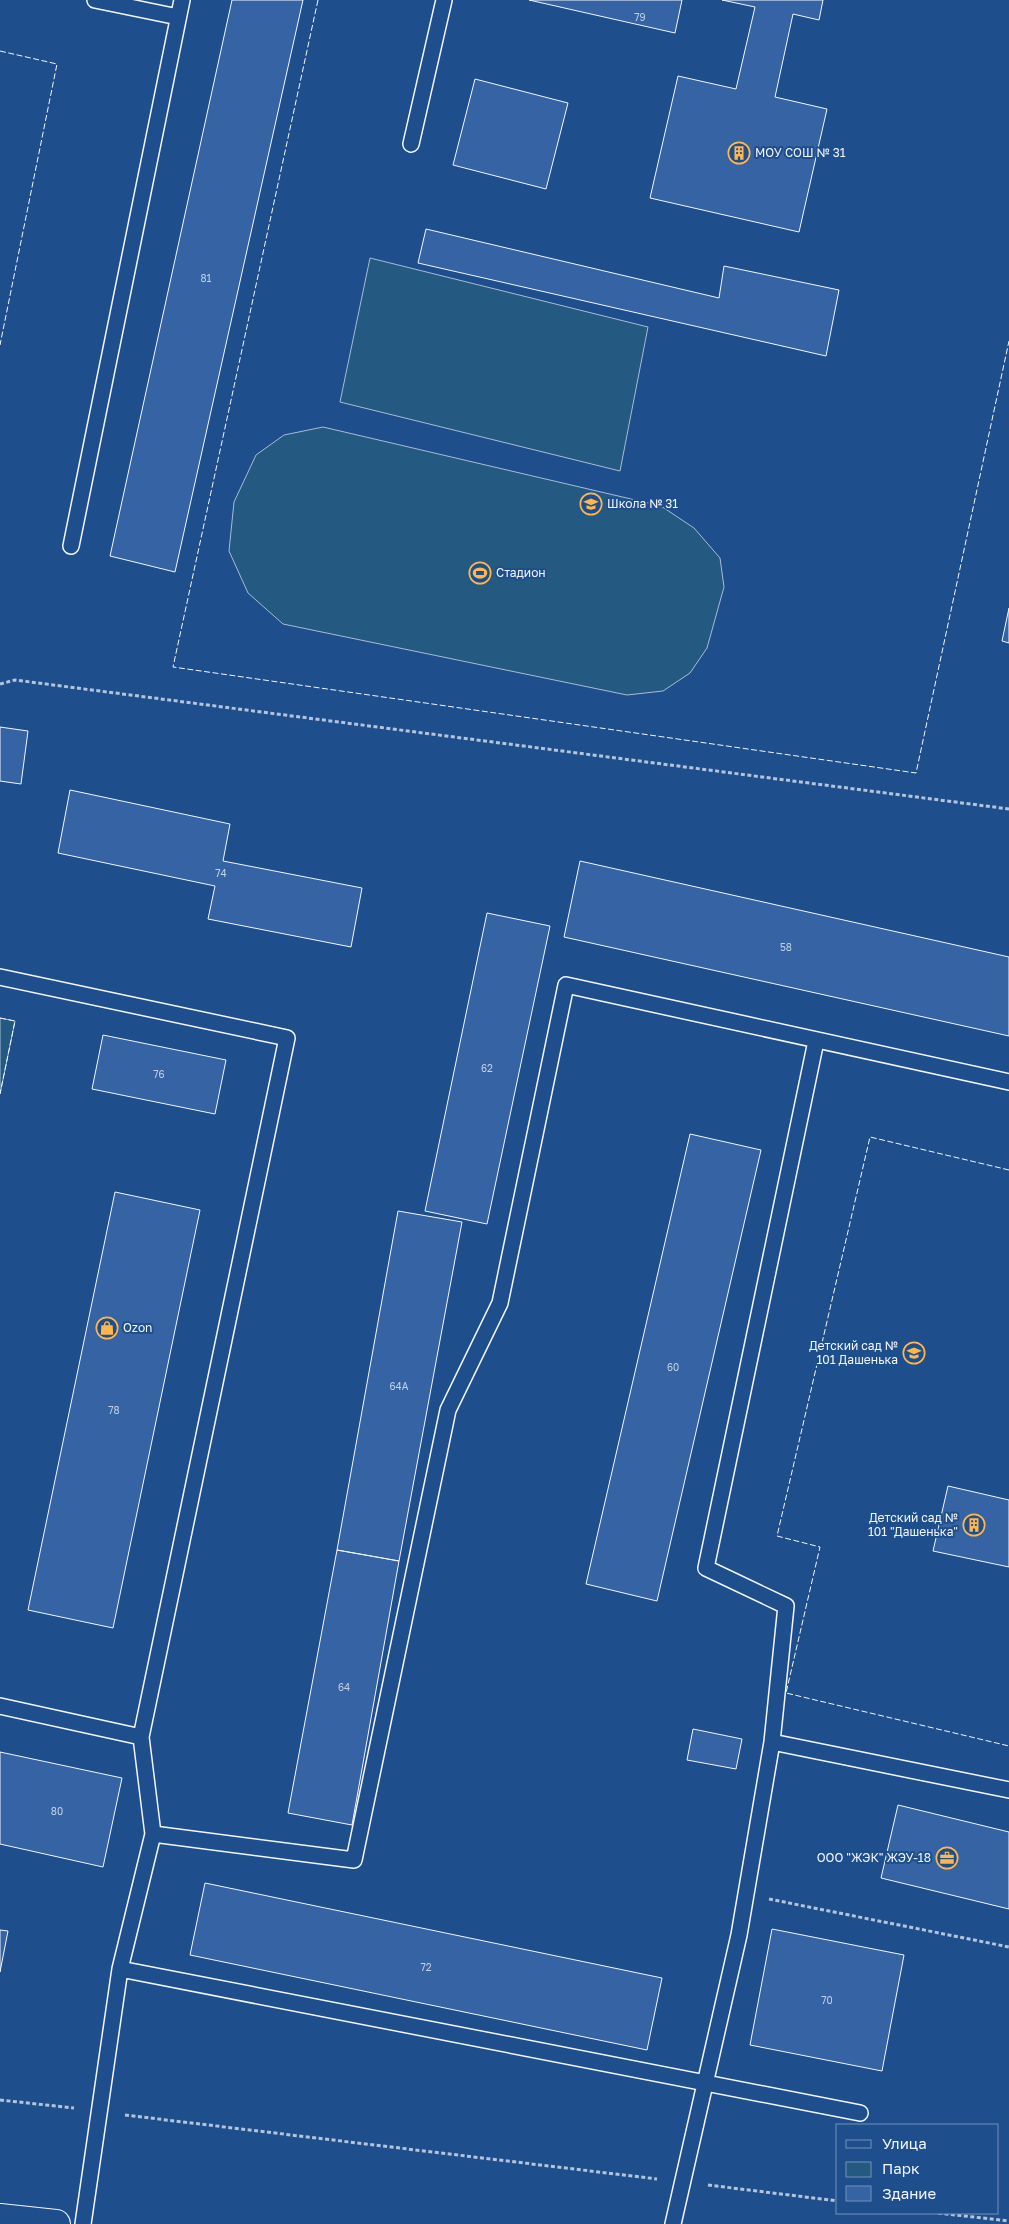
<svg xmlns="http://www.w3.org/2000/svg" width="1009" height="2224" font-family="'Golos Text',sans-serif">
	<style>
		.green { fill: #245a82; stroke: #a8bbd7 }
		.building { fill: #3563a3; stroke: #f2f6ff }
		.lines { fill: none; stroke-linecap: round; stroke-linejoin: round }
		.lane-casing { stroke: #f2f6ff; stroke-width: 18 }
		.secondary-casing { stroke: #f2f6ff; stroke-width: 30 }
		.path { stroke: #b3c4dc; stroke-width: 3; stroke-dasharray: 4 2.5; stroke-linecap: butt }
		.lane { stroke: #1f4e8c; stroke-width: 15 }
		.secondary { stroke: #1f4e8c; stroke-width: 28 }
		.fence { stroke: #f2f6ff; stroke-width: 1; stroke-dasharray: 6 2.5; stroke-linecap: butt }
		.labels { text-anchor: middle; stroke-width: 4; stroke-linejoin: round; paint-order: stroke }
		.number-label { font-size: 10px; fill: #c3d1e8 }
		.poi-label { font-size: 12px; fill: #f2f6ff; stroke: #1f4e8c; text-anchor: start }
	</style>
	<rect width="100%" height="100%" fill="#1f4e8c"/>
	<path class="green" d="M370,258L648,327L620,471L340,402Z
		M323,427L661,506L694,528L720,558L724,587L707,648L690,673L663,691L627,695L283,624L248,593L229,551L234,502L256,455L284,435Z
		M0,1018L15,1021L0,1094Z"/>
	<path class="building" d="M232,0H303L175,572L110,556Z
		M529,0H682L675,33Z
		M722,0H823L819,20L793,14L775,97L827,109L799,232L650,198L678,76L736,89L755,7Z
		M475,79L568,103L546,189L453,165Z
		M426,229L719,298L724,266L839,290L826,356L418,263Z
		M1009,608V643L1002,641Z
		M0,727L28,731L21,784L0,781Z
		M70,790L230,824L223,861L362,888L351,947L208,919L215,886L58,853Z
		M580,861L1009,957V1036L564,937Z
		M487,913L550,926L487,1224L425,1211Z
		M103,1035L226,1060L215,1114L92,1089Z
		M690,1134L761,1150L657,1601L586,1584Z
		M115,1192L200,1210L113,1628L28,1610Z
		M398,1211L462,1222L399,1561L337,1550Z
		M948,1486L1009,1500V1567L933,1551Z
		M337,1550L399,1561L352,1825L288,1813Z
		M693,1729L742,1739L736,1769L687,1760Z
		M0,1752L122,1778L103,1867L0,1844Z
		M898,1805L1009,1832V1909L881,1878Z
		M205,1883L662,1978L647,2050L190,1955Z
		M772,1929L904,1955L882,2071L750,2045Z
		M0,1930L8,1931L0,1972Z"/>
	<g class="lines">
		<g class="lane-casing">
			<path id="lane" d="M95,0L178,17
				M411,144L444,0
				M71,546L182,0
				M0,977L287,1038L141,1737L153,1834
				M0,1706L141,1737
				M772,1742L1009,1790
				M120,1969L860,2113
				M83,2224L120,1969L153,1834L354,1860L448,1410L500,1303L566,985L1009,1082
				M673,2224L739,1935L772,1742L786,1606L706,1568L816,1041"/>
		</g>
		<g class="secondary-casing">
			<path id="secondary" d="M0,2218L56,2224"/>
		</g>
		<path class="path" d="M0,684L15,680L1009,809
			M769,1899L1009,1947
			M0,2100L74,2108
			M125,2115L657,2179
			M708,2185L838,2201
			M938,2213L1009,2221"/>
		<use href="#lane" class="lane"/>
		<use href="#secondary" class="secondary"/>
		<path class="fence" d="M318,0L173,667L916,773L1009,341
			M0,51L57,64L0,345
			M0,1018L15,1021L0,1094
			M1009,1170L870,1137L777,1536L820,1547L786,1693L1009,1746"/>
	</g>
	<defs>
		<g id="building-ring" transform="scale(1.125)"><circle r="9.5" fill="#1f4e8c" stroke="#ffb74d" stroke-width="1.5"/><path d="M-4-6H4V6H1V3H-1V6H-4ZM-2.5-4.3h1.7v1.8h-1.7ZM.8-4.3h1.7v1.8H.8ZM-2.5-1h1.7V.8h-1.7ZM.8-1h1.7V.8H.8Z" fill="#ffb74d"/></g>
		<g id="school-ring" transform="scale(1.125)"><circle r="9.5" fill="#1f4e8c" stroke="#ffb74d" stroke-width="1.5"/><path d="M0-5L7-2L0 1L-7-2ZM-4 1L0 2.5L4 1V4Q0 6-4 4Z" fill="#ffb74d"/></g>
		<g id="stadium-ring" transform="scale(1.125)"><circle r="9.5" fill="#1f4e8c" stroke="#ffb74d" stroke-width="1.5"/><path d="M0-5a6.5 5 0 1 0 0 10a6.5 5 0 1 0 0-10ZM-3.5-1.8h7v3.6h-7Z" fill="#ffb74d"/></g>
		<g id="shop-ring" transform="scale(1.125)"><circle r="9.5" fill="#1f4e8c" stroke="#ffb74d" stroke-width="1.5"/><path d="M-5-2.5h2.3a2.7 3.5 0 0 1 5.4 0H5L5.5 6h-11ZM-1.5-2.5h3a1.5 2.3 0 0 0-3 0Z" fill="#ffb74d"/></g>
		<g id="office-ring" transform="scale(1.125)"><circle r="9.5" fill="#1f4e8c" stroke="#ffb74d" stroke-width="1.5"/><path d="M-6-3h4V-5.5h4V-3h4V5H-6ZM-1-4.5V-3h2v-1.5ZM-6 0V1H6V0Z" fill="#ffb74d"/></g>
	</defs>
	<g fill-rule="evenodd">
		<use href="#building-ring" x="739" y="153"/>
		<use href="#school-ring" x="591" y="504"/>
		<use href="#stadium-ring" x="480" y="573"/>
		<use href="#shop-ring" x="107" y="1328"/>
		<use href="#school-ring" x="914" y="1353"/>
		<use href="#building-ring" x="974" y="1525"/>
		<use href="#office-ring" x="947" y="1858"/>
	</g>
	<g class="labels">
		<g class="number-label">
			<text x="640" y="21">79</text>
			<text x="206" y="282">81</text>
			<text x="221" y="877">74</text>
			<text x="786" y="951">58</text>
			<text x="487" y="1072">62</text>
			<text x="159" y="1078">76</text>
			<text x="673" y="1371">60</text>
			<text x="399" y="1390">64А</text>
			<text x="114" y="1414">78</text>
			<text x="344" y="1691">64</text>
			<text x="57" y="1815">80</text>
			<text x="426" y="1971">72</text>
			<text x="827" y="2004">70</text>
		</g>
		<g class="poi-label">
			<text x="755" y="157">МОУ СОШ № 31</text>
			<text x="607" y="508">Школа № 31</text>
			<text x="496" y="577">Стадион</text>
			<text x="123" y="1332">Ozon</text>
			<text x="898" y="1350" text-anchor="end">Детский сад №<tspan x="898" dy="14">101 Дашенька</tspan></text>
			<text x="958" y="1522" text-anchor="end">Детский сад №<tspan x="958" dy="14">101 "Дашенька"</tspan></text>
			<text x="931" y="1862" text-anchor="end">ООО "ЖЭК" ЖЭУ-18</text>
		</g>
	</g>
	<rect x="836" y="2124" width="162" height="90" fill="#1f4e8c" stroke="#7391ba"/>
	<rect x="846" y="2140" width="25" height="8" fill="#1f4e8c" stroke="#7391ba"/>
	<text x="882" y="2149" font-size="15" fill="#f2f6ff">Улица</text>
	<rect x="846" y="2162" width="25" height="15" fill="#245a82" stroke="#7391ba"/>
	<text x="882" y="2174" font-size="15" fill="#f2f6ff">Парк</text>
	<rect x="846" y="2186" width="25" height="15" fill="#3563a3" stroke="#7391ba"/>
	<text x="882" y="2199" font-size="15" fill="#f2f6ff">Здание</text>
</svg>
